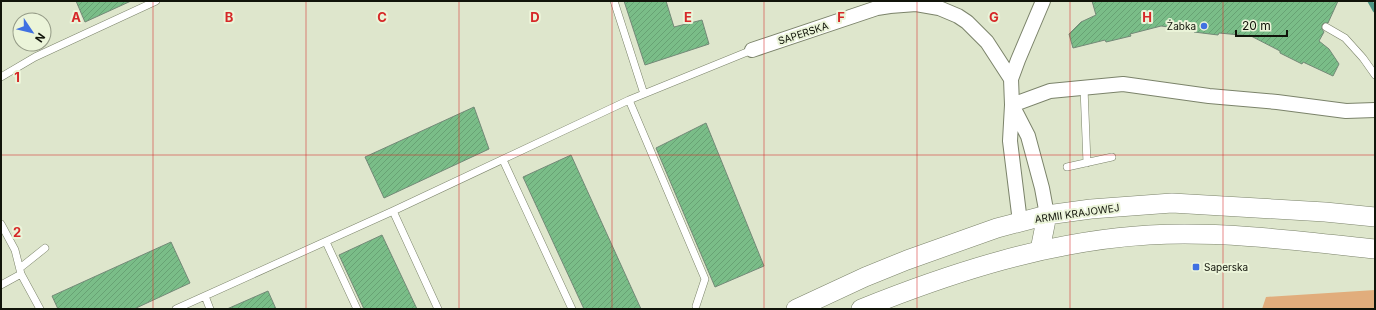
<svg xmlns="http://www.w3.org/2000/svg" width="1376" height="310" font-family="Inter,sans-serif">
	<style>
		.green { fill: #e1ad7c }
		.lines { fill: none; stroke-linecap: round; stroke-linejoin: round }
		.stream { stroke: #4c9684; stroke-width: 5 }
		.building { fill: url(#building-hatch); stroke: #738977 }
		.lane-casing { stroke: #7b836a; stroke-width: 8 }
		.street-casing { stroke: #7b836a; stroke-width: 16 }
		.secondary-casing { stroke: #7b836a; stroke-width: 20 }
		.lane { stroke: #fff; stroke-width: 7 }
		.street { stroke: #fff; stroke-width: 14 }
		.secondary { stroke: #fff; stroke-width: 19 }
		.grid { fill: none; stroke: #d62828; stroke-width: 1; stroke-opacity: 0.55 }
		.poi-dot { fill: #4071e2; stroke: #ebf4d9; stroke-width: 1.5 }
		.labels { text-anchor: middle; stroke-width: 4; stroke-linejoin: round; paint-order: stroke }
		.poi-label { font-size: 10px; fill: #11140a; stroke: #ebf4d9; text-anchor: end }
		.street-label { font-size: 10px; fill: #11140a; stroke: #ebf4d9 }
		.grid-label { font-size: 13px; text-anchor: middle; font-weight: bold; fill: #d62828; stroke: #ebf4d9; stroke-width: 4; stroke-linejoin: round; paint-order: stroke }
	</style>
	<defs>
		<pattern id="building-hatch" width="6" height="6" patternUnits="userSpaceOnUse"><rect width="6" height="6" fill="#7abd88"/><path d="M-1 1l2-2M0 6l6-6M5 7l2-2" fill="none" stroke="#68a274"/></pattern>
	</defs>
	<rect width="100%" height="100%" fill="#dee6cc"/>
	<path class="green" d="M1375,290V309H1262L1266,297Z"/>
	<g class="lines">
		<path class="stream" d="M1370,1L1375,10"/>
	</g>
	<path class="building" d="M76,1H131L85,22Z
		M624,1H666L674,27L702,20L709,44L645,65Z
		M1092,1H1338L1328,23H1324L1322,25V29L1324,32L1319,41L1329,49L1339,64L1333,76L1303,62L1302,64L1280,53V51L1251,36L1219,33L1218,35L1194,32V30L1161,26L1130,34L1131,36L1106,42L1105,40L1073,48L1069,34L1081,22L1096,15Z
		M474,107L489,149L384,198L365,157Z
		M706,123L764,266L715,287L656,148Z
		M571,155L641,309H584L523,177Z
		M382,235L417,309H364L339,255Z
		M171,242L190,283L134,309H58L52,296Z
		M268,291L276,309H227Z"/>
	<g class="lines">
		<g class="lane-casing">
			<path id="lane" d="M614,1L644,94
				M1326,27L1345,38L1363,58L1375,75
				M1,77L35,57L156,1
				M1084,88L1087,163
				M629,100L705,279L696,306
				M503,160L572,309
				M1067,167L1112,157
				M393,211L438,309
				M1,224L15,250L21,274L40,309
				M326,242L357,309
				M20,268L45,248
				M1,285L21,274
				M205,296L210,309
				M176,309L393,211L629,100L752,50"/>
		</g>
		<g class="street-casing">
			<path id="street" d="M752,50L877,8L890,6L916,4L939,8L958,16L967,22L987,42L1011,79L1012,105L1010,141L1020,222
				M1011,79L1018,60L1043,1
				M1012,105L1050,91L1123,84L1209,96L1277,102L1346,111L1375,110
				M1012,105L1028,136L1042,188L1047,215"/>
		</g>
		<g class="secondary-casing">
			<path id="secondary" d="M1040,250L1047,215
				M796,309L865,277L907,260L997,228L1047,215L1091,209L1172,203L1325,212L1375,217
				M861,309C953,272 1049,241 1149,235C1225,231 1300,241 1375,249"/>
		</g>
		<use href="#lane" class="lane"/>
		<use href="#street" class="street"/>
		<use href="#secondary" class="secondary"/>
	</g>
	<path class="grid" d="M153,1V309M306,1V309M459,1V309M612,1V309M764,1V309M917,1V309M1070,1V309M1223,1V309M1,155H1375"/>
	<g class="poi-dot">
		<circle cx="1204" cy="26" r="4"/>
		<rect x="1192" y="263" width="8" height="8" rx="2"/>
	</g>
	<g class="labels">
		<g class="poi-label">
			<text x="1196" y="30">Żabka</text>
			<text x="1204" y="271" text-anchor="start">Saperska</text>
		</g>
		<g class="street-label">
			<text transform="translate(803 33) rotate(-18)" y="4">SAPERSKA</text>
			<text transform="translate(1077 213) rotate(-8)" y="4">ARMII KRAJOWEJ</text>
		</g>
	</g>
	<g class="grid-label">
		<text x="76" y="22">A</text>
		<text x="229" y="22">B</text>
		<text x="382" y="22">C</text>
		<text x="535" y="22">D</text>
		<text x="688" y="22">E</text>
		<text x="841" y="22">F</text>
		<text x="994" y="22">G</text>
		<text x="1147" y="22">H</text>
		<text x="17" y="82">1</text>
		<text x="17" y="237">2</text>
	</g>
	<rect width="1376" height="310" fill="none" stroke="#11140a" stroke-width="4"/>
	<g transform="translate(32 32) rotate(125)"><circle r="19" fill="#ebf4d9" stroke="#949a86"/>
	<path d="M0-3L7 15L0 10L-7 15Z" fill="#4071e2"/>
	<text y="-6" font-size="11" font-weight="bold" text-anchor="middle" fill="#11140a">N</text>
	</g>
	<path d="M1236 30v6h51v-6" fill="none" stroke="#11140a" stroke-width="2"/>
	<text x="1242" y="30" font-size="12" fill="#11140a" stroke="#ebf4d9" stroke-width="3" paint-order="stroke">20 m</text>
</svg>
